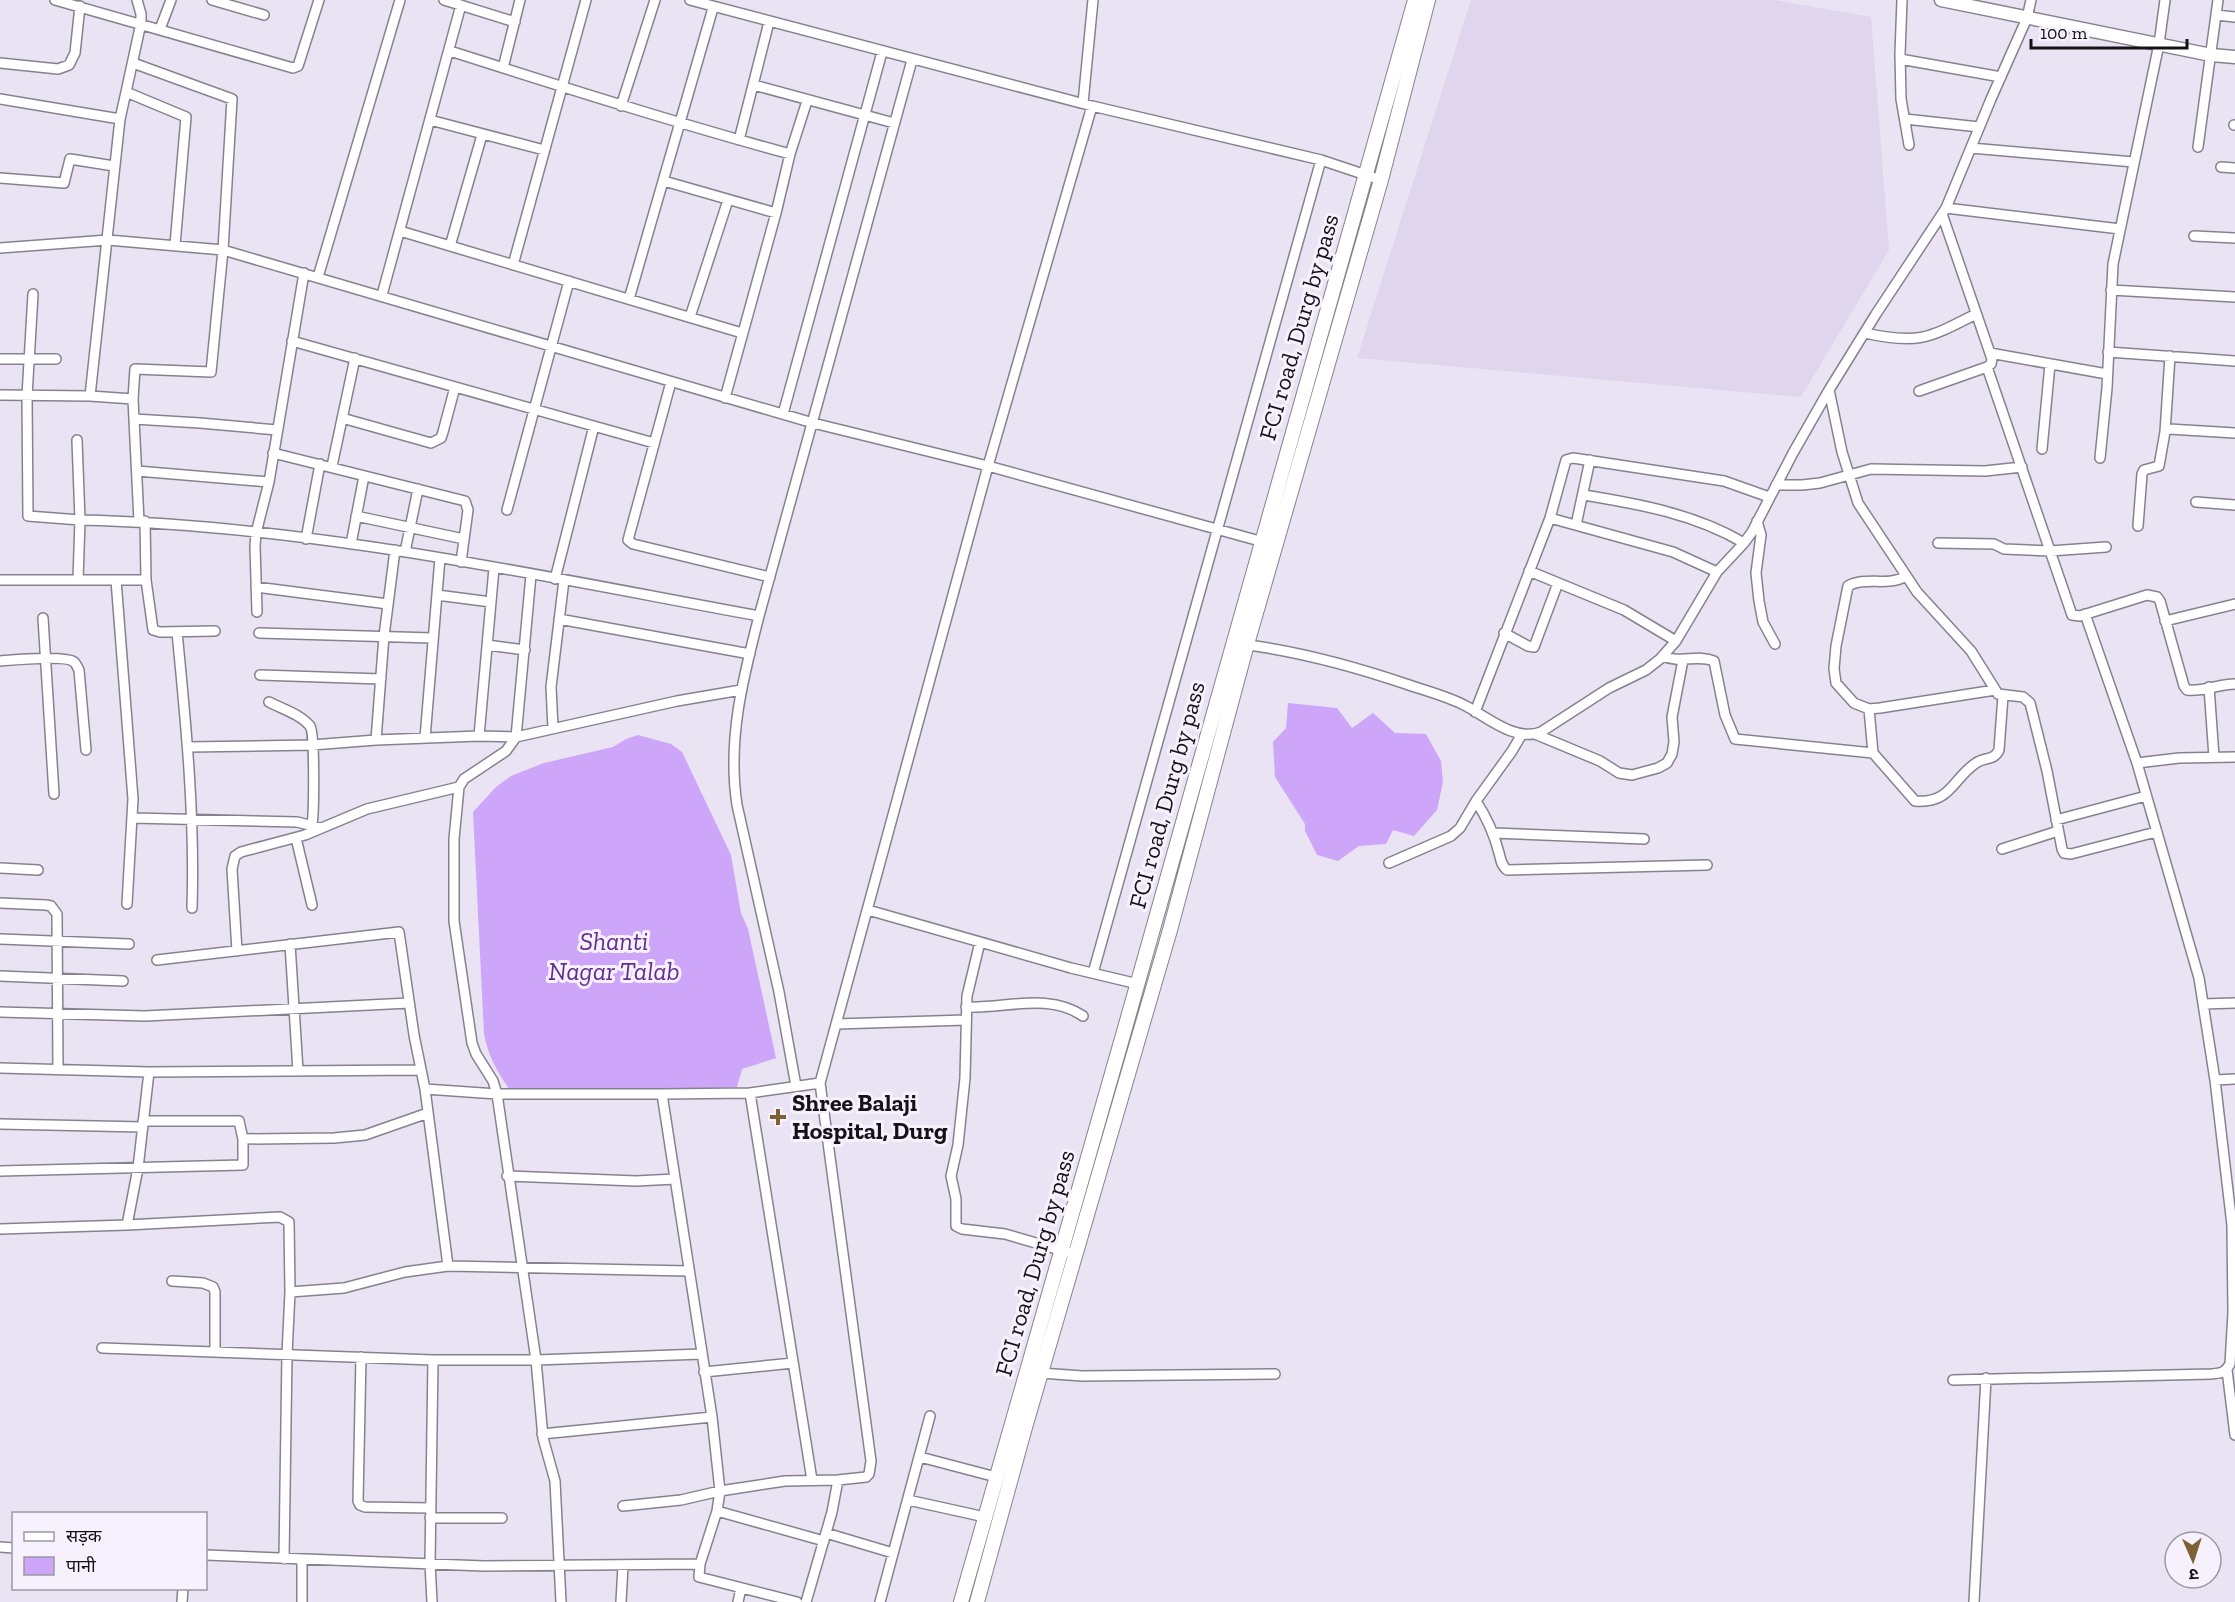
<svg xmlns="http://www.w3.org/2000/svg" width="2235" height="1602" font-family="'Zilla Slab','Noto Sans Devanagari',serif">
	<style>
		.built { fill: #dfd5ec }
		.water { fill: #cda5f9 }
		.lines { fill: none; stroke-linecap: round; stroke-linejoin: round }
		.street-casing { stroke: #87818f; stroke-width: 12 }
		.secondary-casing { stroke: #87818f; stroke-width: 15 }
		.primary-casing { stroke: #87818f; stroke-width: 16 }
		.street { stroke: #fff; stroke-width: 9 }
		.secondary { stroke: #fff; stroke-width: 12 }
		.primary { stroke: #fff; stroke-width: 14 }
		.poi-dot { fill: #7d6033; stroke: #f7f1fe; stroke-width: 2 }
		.labels { text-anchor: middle; stroke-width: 6; stroke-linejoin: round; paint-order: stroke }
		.street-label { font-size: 24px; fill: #141217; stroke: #f7f1fe }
		.poi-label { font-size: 24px; font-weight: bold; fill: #141217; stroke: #f7f1fe; text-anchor: start }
		.water-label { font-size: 26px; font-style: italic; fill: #632f8e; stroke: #f7f1fe }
	</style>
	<rect width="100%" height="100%" fill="#eae3f3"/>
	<path class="built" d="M1471,0H1774L1871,17L1889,250L1801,397L1357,358Z"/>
	<path class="water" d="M1288,703L1337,708L1352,728L1373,713L1395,733L1426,734L1441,761L1443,782L1437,810L1414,836L1393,830L1386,844L1359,846L1338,861L1317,855L1305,831V824L1275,777L1273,742L1286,728Z
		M638,735L671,744L682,752L731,855L741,913L748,929L776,1058L742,1069L737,1087L655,1090L545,1091L509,1089C497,1071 488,1056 484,1034L473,812L496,787L511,776L544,763L613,747L626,739Z"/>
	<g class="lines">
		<g class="street-casing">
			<path id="street" d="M55,0L293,68L298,66L299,63L319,0
				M212,0L264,15
				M444,0L515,22
				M690,0L1092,106L1321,160L1381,180
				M1902,0L1900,54L1901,99L1909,145
				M2216,15L2235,17
				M160,29L171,0
				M450,51C563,87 676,123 790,154
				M1900,59L2001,77
				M0,63L58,69L69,65L75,53L80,6
				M503,68L520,0
				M754,85L894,123
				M126,92L141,23V14L137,0
				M0,99L120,119L90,396L0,395
				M1083,103L1093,0
				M621,106L655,0
				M120,119L126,92L186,117L175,245
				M1905,119L1979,127
				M430,120L544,150
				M2234,125H2235
				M739,140L769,22
				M2198,147L2218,0
				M1971,148L2134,162
				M2221,167L2235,168
				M0,178L64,183L70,159L114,166
				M664,181L776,213
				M1946,208L2120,229
				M400,231L742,333
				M2194,236L2235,238
				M450,246L482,135
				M0,248L108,240L223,250L813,423L988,466L1267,543
				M513,265L586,0
				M318,277L400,0
				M2111,290L2235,297
				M33,294L27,396L28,516L80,520L77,440
				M382,295L461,5
				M629,299L713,8
				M690,317L728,200
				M1865,333C1918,345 1929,338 1976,314
				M292,341L654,443
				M2108,352L2235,361
				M1990,353L2107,374
				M0,359H56
				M1987,367L2072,615L2080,616L2147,595L2157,597L2160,601L2184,686L2187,690C2203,692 2219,684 2235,684
				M671,382L628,540L633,544L770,577
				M1829,390L1842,452L1858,503L1917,592L1971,651L1998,694L2023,697L2030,703L2047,771L2062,849L2064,853L2071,854L2156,832
				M1919,391L1987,367L1991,364L1992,359L1942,214
				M90,396L133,399L135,369L211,372L223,250L232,99L133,63
				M725,398L776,213L790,154L807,101
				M133,399L139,521
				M783,414L882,52
				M342,418L431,443L441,438L443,432L455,387
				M134,419L200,423L277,430
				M2165,432L2170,356
				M2042,449L2050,364
				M273,453L465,501L468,510L461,562
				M2100,458L2107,388L2113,264L2159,44L2165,0
				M332,466L355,358
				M137,471L269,482
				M1776,485H1802L1820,483L1871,469L1985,471L2022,467
				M1584,495C1639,504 1695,514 1744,543
				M2196,502L2235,505
				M507,510L569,281
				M356,516L464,539
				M1550,518L1673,552L1717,572
				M1757,521L1761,535L1756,573L1759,601L1763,622L1775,644
				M1576,525L1590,460
				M2138,526L2142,474L2144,470L2159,466L2165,432L2169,429L2235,433
				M306,539L320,464
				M1938,543L1994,544L2004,549L2050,551L2106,547
				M351,544L364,476
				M405,552L418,489
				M1529,571L1624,610L1676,641
				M531,575L516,737L506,751L464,779L459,787L454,839V921L472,1043L476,1054L493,1081L497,1094L536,1360L543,1438L555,1481L561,1602
				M1906,576C1889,587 1865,576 1848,586L1836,646L1834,669L1836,683L1854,703L1869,709L1880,708L1995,690
				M555,579L594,426
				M0,580H146L145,521
				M78,580L80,520C309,525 535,575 759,616
				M116,580L133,799L127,904
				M146,580L153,630L160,632L215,631
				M256,587L388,604
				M437,595L491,602
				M257,612L255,546L256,533L269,482L304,273
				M43,618L54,794
				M559,619L750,654
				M2165,621L2235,604
				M177,632C186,724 195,815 192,908
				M259,633L433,638
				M1504,633L1528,646L1534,647L1558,583
				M1241,644C1297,651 1353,666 1406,684C1426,691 1447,696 1466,706C1487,717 1515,742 1541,732L1609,688L1646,670L1660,659L1676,641L1717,572L1744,543L1752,532L1793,453L1829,390L1876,314L1946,208L1991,99L2027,18L2031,0
				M487,645L525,650
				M1663,656C1680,664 1698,654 1714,661L1725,715L1735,739L1873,753
				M0,661C12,660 66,655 74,662C76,663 77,667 79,670L86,750
				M260,675L381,679
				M2209,687L2214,757
				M269,702C282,709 300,714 310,726C315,732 314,812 312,825
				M1869,709L1873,753L1915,801C1951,804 1952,779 1976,763C1985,756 1993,762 1999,750L2003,696
				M1475,712L1550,518L1566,460L1573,458L1724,481L1769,497
				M553,728L551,687L564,580
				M1535,734L1600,761L1619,773L1632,775L1658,768L1667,763L1672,754L1674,742L1672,717L1683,660
				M479,736L494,568
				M425,738L440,558
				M376,740L384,636L395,550
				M188,747L312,745L376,740L479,736L516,737L677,701L741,690
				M2137,763L2179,758L2235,757
				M1476,801C1487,818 1494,833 1499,853C1501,860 1501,865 1507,870L1707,865
				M133,818L297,822L322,828
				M2056,820L2146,796
				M1494,833L1644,839
				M296,838L312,905
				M2002,849L2058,831
				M1389,863L1451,836L1460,828L1476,801L1512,751L1522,734
				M0,868L38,870
				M0,903L46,905L51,906L57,914L58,1069
				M868,910L1071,968L1138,984
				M0,939L129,944
				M980,942L967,996L965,1078L958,1145L951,1176L956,1199V1226L962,1229L1005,1234L1067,1252
				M290,944L298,1071
				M237,951L232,869L235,856L241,852L305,835L367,809L459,787
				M157,960L399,932L414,1035L425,1089L448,1266
				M1093,973L1321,160
				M0,976L123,981
				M2203,1004L2235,1003
				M966,1007C1005,1009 1048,992 1083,1016
				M0,1012L145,1016L409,1003
				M836,1024L966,1020
				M0,1068L149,1072L138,1168L127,1225L280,1217L289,1222L290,1292L287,1354L284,1559
				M149,1072L421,1070
				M2215,1080L2235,1079
				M796,1086L779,992L737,805C727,740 743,678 759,616L912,60
				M425,1089L497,1094H662L750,1093L820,1083
				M750,1093L812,1480
				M662,1094L712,1417L720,1491L717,1511L700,1564L699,1577L797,1602
				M143,1121H239L243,1139
				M0,1124L143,1127
				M0,1171L243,1165V1139L334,1138L365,1135L428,1113
				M507,1176L636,1181L675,1179
				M0,1229L127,1225
				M172,1281L203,1283L213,1287L215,1292V1352
				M290,1292L344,1288L405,1272L448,1266L688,1271
				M102,1348L433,1360H536L702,1354
				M361,1357L358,1501L360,1505L365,1507L431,1508
				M2227,1370L2235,1435
				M704,1372L793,1363
				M1041,1373L1082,1376L1275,1374
				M1953,1380L2211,1374C2221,1373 2225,1373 2230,1364L2233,1313L2232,1225L2215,1080L2199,978L2137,763L2085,614
				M542,1434L712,1417
				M920,1457L996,1477
				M908,1500L985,1517
				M623,1506L681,1500L720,1491L785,1481L838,1480L866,1477L869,1474L871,1461L820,1083L988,466L1092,106
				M717,1511L824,1541
				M430,1518H502
				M826,1533L893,1553
				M0,1547L14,1548
				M206,1555L484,1566L700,1564
				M182,1602L183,1588
				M302,1602V1560
				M432,1602L430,1563L433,1360
				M621,1602L623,1566
				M738,1602L741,1588
				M806,1602L832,1512L838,1480
				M880,1602L930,1416
				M1974,1602L1986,1378"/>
		</g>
		<g class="secondary-casing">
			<path id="secondary" d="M1941,0L2211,55L2235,57"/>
		</g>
		<g class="primary-casing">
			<path id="primary" d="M961,1602C1116,1069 1262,534 1415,0
				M977,1602L1024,1431L1170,930L1247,644L1381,180L1428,0"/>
		</g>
		<use href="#street" class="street"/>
		<use href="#secondary" class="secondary"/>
		<use href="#primary" class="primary"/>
	</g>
	<path class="poi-dot" d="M775 1108h6v6h6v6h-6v6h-6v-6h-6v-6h6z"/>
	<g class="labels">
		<g class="street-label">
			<text transform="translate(1299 327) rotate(-74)" y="8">FCI road, Durg by pass</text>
			<text transform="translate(1167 795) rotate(-75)" y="8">FCI road, Durg by pass</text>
			<text transform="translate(1035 1263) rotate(-74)" y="8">FCI road, Durg by pass</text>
		</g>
		<g class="poi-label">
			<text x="792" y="1111">Shree Balaji<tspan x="792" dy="28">Hospital, Durg</tspan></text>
		</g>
		<g class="water-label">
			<text x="614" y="950">Shanti<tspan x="614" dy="30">Nagar Talab</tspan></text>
		</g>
	</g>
	<rect x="12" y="1512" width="195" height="78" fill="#f7f1fe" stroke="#9c98a2" stroke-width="1.5"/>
	<rect x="24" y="1532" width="30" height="9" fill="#ffffff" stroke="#9c98a2" stroke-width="1.5"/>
	<text x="66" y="1542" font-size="18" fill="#141217">सड़क</text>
	<rect x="24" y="1557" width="30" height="18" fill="#cda5f9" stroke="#9c98a2" stroke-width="1.5"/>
	<text x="66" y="1572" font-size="18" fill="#141217">पानी</text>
	<g transform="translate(2193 1560) rotate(177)"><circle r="28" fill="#f7f1fe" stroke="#9c98a2" stroke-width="1.5"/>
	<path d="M0-4.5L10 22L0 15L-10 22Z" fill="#7d6033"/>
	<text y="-9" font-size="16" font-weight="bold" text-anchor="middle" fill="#141217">उ</text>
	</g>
	<path d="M2031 39v9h156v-9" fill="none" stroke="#141217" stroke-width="3"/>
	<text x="2040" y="39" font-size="18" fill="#141217" stroke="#f7f1fe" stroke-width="4.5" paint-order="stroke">100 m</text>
</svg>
